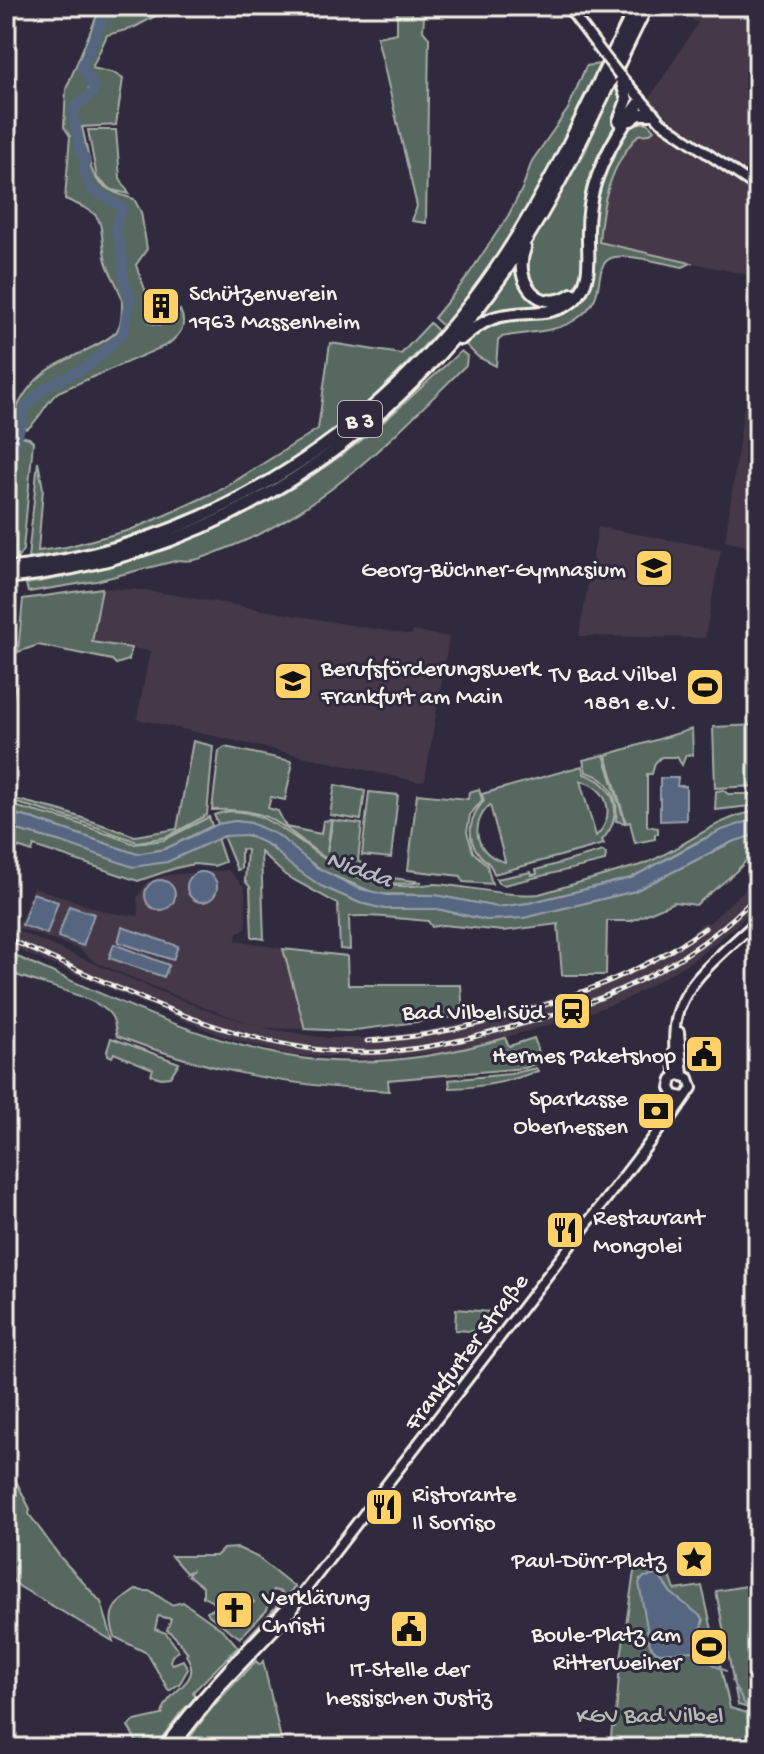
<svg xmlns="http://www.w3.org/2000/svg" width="764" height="1754" font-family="'Gochi Hand',sans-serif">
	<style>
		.built { fill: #443949 }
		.green { fill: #576860; stroke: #a6aca4; stroke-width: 2; fill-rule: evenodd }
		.water { fill: #576681; stroke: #969eaa; stroke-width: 2 }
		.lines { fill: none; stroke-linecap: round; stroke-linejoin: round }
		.stream { stroke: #969eaa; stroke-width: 2 }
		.river { stroke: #576681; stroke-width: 10 }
		.secondary-casing { stroke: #f4f1e8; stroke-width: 14 }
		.highway-casing { stroke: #f4f1e8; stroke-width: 16 }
		.secondary { stroke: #2f2a3d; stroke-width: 8 }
		.highway { stroke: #2f2a3d; stroke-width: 10 }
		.rail-casing { stroke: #f4f1e8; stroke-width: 5 }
		.rail { stroke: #2f2a3d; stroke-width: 2; stroke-dasharray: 6; stroke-linecap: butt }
		.secondary-bridge-casing { stroke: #f4f1e8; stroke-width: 14; stroke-linecap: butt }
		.secondary-bridge { stroke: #2f2a3d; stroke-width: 8 }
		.labels { text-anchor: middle; stroke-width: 6; stroke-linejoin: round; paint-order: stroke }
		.shield { fill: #2f2a3d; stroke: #b9b5b5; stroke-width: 2 }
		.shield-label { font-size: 22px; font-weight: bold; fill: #f4f1e8 }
		.poi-label { font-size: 24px; fill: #f4f1e8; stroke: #2f2a3d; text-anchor: end }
		.street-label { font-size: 24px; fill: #f4f1e8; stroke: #2f2a3d }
		.park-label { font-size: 24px; fill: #b5bab2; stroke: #2f2a3d }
		.water-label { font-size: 26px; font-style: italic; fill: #b5b9bf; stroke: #2f2a3d }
	</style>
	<rect width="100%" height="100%" fill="#2f2a3d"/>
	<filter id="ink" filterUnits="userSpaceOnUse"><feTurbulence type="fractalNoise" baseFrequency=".0125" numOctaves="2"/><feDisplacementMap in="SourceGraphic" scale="16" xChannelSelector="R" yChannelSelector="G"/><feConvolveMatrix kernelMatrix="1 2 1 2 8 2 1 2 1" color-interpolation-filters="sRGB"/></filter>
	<g filter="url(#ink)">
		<path class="built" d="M670,6H758V183L682,130L649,99L698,23Z
			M657,127L758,195V277L599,243L601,206L627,148L638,135L649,134Z
			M744,407L758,409V549L725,541Z
			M598,527L721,549L705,638L579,636Z
			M102,588L145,590L411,635L413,631L449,637L425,780L419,782L137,719L150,651L92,642Z
			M228,870L245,888L246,928L237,933L236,940L283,949L305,1029L263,1028L327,1038H368L425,1031L505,1013L510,1009L512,1010L580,990L617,976L680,943L704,922L709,923L758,877V904L734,928L693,960L627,999L583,1015L486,1043L462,1049L378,1059L290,1055L221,1036L6,945V926L166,994L206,1010L262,1027L203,1007L95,962L79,949L18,928L33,887L110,913L139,916L137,898L147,882L166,875Z"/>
		<path class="green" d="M101,6H107L81,62L80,68L90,85L87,95L73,104L75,113C81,103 92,101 97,89L85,69V63C114,0 104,6 174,6L133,28L107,35L92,68L114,73L123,79L116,125L82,127C93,170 85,186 134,199L141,212L147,249L136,265C142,284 153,302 150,322C164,329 171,320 180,310C188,326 180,335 167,345L58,392C45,403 40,420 27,429L9,426C17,406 25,389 42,375C60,359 103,346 116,332C122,324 122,312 122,302C121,287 108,274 105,257C98,216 107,216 65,199L70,136L64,127L66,89Z
			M397,6H412V16L424,17L423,31L429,38L426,223L412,221L417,206L377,37L397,33Z
			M599,64C569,128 539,193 500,252C483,278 463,302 444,327L434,318L465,280L508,216L522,189L532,161L568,109L586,66Z
			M614,87L622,98L623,109L597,158L586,189L582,223V273L573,290L552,298L532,289L524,267L529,248L585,152Z
			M634,123H648L654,130L649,134L638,135C610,167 602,201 599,242L691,263L683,267C665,264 631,254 615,257C596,260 602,284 595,298C591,307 583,315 575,320C555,333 525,332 502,337L498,341L496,366L478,357L464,343C494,315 539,311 578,302C586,254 594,154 634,123Z
			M88,130H116L120,178L129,194L112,190L97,178Z
			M515,266L523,287L562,304L475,323Z
			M430,323L438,331C410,360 382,391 351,417C265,490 139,545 28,558L38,461L43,489L38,551L66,547L130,530L161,517L224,488L318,429L330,343L401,354Z
			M461,351L467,356L466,365C394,436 322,513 225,549C209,555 195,563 179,560L96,581L28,592L26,584C143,566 251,523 346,452C387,422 423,385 461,351Z
			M8,433L29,438L33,442L23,550L16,561L6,562V434Z
			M13,585L14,690L13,697L6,698V586Z
			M102,588L92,642L131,648L129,660L116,664L112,660L38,645L18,652L23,599Z
			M758,725V786L715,788L713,727Z
			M692,729L693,755H686L682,765L677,757H661L655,763L652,774H647V826L658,828V834H655V839L635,843L630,822L626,823L606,755Z
			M193,741L213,746L207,815L167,837L137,842L77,820L6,800V797L59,810L135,836L177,829Z
			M225,747L291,761L292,767L285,800L271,797L268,808L278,811L286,827L321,834L323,821L331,820L327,852L333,820L362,824L358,861L366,866V874L380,876V879H385L386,877L422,882C386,889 347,875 318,853C301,840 286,826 267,817C250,810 230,809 212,810L219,751Z
			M604,755L625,823L616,821C619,798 610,778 586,772L583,760Z
			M582,766L584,774C616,783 625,816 602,840L604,844L494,874C491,863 486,862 479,854C465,837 470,815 484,801L482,794ZM580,781C608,786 617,816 596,836ZM490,805L505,861V862C476,855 468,825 490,805Z
			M335,785L365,791L361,820L330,815Z
			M479,789L482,800L470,815L467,832L473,852L487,865L492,884L463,882L461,876L408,870L417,794L468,799L469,792Z
			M723,790L728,794H758V805L715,810L716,791Z
			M369,792L398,795L391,858L362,855Z
			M6,804L71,821L135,844L164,840L209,817L212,826L165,849L137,854L34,819L6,812Z
			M758,811V821L746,822L701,840L631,878L529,903L497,907L435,895L377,894L327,873L251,823L235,821L218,824L214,815C261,795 311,857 350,874C370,883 389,887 410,886C418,886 427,884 435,884C470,886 504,897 539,894L644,864C683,849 715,817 758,811Z
			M6,827L62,842L167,862L217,838L225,862L214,866L194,864L176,868L138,881L34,846L32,852L6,843Z
			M238,834L261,840L321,886L360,903L385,909H437L487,920L523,918L635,891L732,842L754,834C764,858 712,889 696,905L674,902L631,921H607L606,975H562L558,924L503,931L443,925L432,927L428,921C410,920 364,913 349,917L350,950L340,949L338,904L285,875L261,852L264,939L252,937L250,887L245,881L247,850L241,849V869L237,870L223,836Z
			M603,851L606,854L605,861L504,885L498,883L496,879L531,872L532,875L537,874L536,870Z
			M283,949L347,956L348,985H461L463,1016L348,1031L305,1029Z
			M6,952C95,990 185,1036 281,1055C355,1069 434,1059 505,1038L509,1046L534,1038L542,1061L525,1068L388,1080L389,1091C291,1087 208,1071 117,1036C115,1030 115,1022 112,1017C101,996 29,982 6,971Z
			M111,1038L117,1040L179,1063L170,1077L161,1078L151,1075L153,1069L114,1053L112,1057L108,1055L107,1051Z
			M536,1068L538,1071C509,1082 481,1088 450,1088L449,1080L510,1074Z
			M456,1309L491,1312L497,1316L485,1332L455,1330Z
			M6,1461L30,1509L29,1514L61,1558L101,1602L113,1641L20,1587L6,1575Z
			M238,1548L257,1557L295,1587L244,1641L285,1597L281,1592L273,1590L267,1610L240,1638L209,1615L207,1611L215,1608C220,1620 241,1625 248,1615L246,1610L254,1602L249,1595L241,1603L224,1600L215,1603L203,1597V1587L188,1575L191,1571L186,1573L171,1556H216L223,1549Z
			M664,1559L675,1590L702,1586L730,1708L758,1716V1748H610L612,1727H615L620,1664L635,1565ZM658,1575L671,1593L704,1620L699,1631V1639L695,1641L697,1646L694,1651L650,1645L640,1580Z
			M758,1584V1711L738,1705L716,1591Z
			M137,1589L142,1591H151L171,1605L183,1602L224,1631L238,1647L193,1692L196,1697L181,1712L154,1748H140L128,1726L135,1721L162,1715C167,1687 205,1684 186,1655L188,1653C182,1646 175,1634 167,1630L171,1619L158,1616L155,1629L166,1633L179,1651L172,1656L170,1661L173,1664L183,1660L188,1669L180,1683L169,1691L147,1653L115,1637C105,1609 116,1604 137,1589Z
			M256,1661L260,1665L263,1661L283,1748H184C203,1715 230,1688 256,1661Z"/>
		<path class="water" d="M660,778H678L677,786H686V820L660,821Z
			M6,812L34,819L137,854L165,849L218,824L235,821L251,823L278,835L316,867L357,888L387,895H435L497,907L529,903L631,878L719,831L746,822L758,821V834L732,842L635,891L523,918L487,920L437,909H385L360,903L321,886L289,864L271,846L247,835L224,836L167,862L133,867L62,842L6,827Z
			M187 887a15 15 0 1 1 30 0a15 15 0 1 1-30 0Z
			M145 895a15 15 0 1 1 30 0a15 15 0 1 1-30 0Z
			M33,893L58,902L47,934L22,925Z
			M69,906L94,914L83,946L58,937Z
			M122,927L178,946L173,960L118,942Z
			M114,944L169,965L164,977L109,958Z
			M658,1575L671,1593L703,1618L699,1640L695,1641L698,1649L695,1651L660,1653L655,1651L650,1645L639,1583L644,1577Z"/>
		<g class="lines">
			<path class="stream" d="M695,1649L715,1666L726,1671
				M732,1681L748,1710L758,1712"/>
			<path class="river" d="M6,464L16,442L26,406L46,387L87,367L123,334L130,297L124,281L121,246L117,234L116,226L122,207L91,189L84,169L86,160L81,154L73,114V109L93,92L94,88L82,66L108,6"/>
			<g class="secondary-casing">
				<path id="secondary" d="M567,6L603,54
					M623,79L661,122L758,188
					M679,1032L683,1075
					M675,1076C675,1060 673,1043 675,1026C680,981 728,950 758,920
					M670,1120L692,1088L689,1078L678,1075L672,1079L670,1088L674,1095L684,1097
					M163,1748C199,1698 242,1654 285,1609L296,1601
					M172,1748L220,1687L291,1612L297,1601L663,1125L671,1113L674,1095"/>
			</g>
			<g class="highway-casing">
				<path id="highway" d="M631,120L639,114H653
					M619,121L627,100L620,76
					M525,248C512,280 539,316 572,294
					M461,339C472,330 483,321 497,317C522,310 553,318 574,300C594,281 587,254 588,230C588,216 590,201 594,187C603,156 621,127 641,101
					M6,569C214,547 393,426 506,253C557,175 595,89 636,6
					M6,578C221,557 397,435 515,257C567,179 605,90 647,6"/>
			</g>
			<use href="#secondary" class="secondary"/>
			<use href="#highway" class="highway"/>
			<g class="rail-casing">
				<path id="rail" d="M6,938C125,989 246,1058 380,1052C437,1049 491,1033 546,1017C627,992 699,957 758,894
					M367,1041C470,1035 621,990 705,928"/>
			</g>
			<use href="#rail" class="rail"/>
			<g class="secondary-bridge-casing">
				<path id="secondary-bridge" d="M603,54L620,76"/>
			</g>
			<use href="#secondary-bridge" class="secondary-bridge"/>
		</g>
	</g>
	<defs>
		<g id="building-square" transform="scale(2)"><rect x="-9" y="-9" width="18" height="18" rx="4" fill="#ffd166" stroke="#2f2a3d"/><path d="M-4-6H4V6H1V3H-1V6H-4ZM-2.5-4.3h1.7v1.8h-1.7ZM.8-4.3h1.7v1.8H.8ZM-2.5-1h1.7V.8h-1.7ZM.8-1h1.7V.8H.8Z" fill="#111"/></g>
		<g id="school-square" transform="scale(2)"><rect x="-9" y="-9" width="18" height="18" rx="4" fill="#ffd166" stroke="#2f2a3d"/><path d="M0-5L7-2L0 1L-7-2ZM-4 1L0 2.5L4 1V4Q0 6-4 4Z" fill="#111"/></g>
		<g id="stadium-square" transform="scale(2)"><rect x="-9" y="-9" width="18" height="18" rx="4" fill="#ffd166" stroke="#2f2a3d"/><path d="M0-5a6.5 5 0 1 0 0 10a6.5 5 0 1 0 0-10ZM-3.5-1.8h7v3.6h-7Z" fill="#111"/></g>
		<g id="station-square" transform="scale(2)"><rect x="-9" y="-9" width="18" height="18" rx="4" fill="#ffd166" stroke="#2f2a3d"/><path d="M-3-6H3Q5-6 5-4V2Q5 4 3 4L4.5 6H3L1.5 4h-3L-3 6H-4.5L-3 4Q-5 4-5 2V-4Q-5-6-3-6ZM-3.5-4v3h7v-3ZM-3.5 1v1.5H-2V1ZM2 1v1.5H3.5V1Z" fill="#111"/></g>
		<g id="civic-square" transform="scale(2)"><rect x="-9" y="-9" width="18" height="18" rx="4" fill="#ffd166" stroke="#2f2a3d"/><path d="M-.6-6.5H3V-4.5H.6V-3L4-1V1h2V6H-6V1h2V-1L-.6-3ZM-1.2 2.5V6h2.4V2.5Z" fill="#111"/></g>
		<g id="bank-square" transform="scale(2)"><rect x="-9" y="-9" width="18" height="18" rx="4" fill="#ffd166" stroke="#2f2a3d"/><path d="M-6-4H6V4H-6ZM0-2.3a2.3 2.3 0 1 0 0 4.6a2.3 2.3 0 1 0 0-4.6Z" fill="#111"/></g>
		<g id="restaurant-square" transform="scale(2)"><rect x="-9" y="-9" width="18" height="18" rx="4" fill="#ffd166" stroke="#2f2a3d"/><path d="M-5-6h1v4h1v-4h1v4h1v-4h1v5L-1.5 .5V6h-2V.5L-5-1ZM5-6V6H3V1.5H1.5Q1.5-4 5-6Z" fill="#111"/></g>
		<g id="sight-square" transform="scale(2)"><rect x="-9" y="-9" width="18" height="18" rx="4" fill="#ffd166" stroke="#2f2a3d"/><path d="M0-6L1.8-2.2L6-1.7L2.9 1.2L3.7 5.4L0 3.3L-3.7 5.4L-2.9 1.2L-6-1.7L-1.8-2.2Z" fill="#111"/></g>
		<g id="church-square" transform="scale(2)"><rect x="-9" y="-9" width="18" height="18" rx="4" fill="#ffd166" stroke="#2f2a3d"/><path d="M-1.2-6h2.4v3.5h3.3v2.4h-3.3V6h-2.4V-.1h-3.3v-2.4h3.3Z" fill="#111"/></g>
	</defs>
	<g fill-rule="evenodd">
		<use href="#building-square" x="161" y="306"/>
		<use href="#school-square" x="654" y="568"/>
		<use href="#school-square" x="293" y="681"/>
		<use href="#stadium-square" x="705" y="687"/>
		<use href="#station-square" x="572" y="1011"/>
		<use href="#civic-square" x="704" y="1054"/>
		<use href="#bank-square" x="656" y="1111"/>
		<use href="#restaurant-square" x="565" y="1230"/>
		<use href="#restaurant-square" x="384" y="1507"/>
		<use href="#sight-square" x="694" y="1559"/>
		<use href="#church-square" x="234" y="1610"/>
		<use href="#civic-square" x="409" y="1629"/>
		<use href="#stadium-square" x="709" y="1647"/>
	</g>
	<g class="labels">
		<rect class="shield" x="338" y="401" width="44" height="36" rx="6"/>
		<g class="shield-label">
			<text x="360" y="427">B 3</text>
		</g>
		<g class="poi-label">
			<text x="189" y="300" text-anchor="start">Schützenverein<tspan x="189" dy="28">1963 Massenheim</tspan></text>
			<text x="626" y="576">Georg-Büchner-Gymnasium</text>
			<text x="321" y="675" text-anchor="start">Berufsförderungswerk<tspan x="321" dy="28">Frankfurt am Main</tspan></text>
			<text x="677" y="681">TV Bad Vilbel<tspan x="677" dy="28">1881 e.V.</tspan></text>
			<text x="544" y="1019">Bad Vilbel Süd</text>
			<text x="676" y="1062">Hermes Paketshop</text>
			<text x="628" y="1105">Sparkasse<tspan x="628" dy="28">Oberhessen</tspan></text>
			<text x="593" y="1224" text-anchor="start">Restaurant<tspan x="593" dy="28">Mongolei</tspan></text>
			<text x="412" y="1501" text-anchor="start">Ristorante<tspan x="412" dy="28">Il Sorriso</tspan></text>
			<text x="666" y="1567">Paul-Dürr-Platz</text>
			<text x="262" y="1604" text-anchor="start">Verklärung<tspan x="262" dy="28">Christi</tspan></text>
			<text x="681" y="1641">Boule-Platz am<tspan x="681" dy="28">Ritterweiher</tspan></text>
			<text x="409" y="1676" text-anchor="middle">IT-Stelle der<tspan x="409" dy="28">hessischen Justiz</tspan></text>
		</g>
		<g class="street-label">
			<text transform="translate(465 1351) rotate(-53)" y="8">Frankfurter Straße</text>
		</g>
		<g class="park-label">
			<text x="650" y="1722">KGV Bad Vilbel</text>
		</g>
		<g class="water-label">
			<text transform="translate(360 867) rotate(20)" y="9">Nidda</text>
		</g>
	</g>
	<rect width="764" height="1754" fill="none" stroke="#2f2a3d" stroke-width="32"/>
	<rect x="16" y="16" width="732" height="1722" fill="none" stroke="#f4f1e8" stroke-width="3" filter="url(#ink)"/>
</svg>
